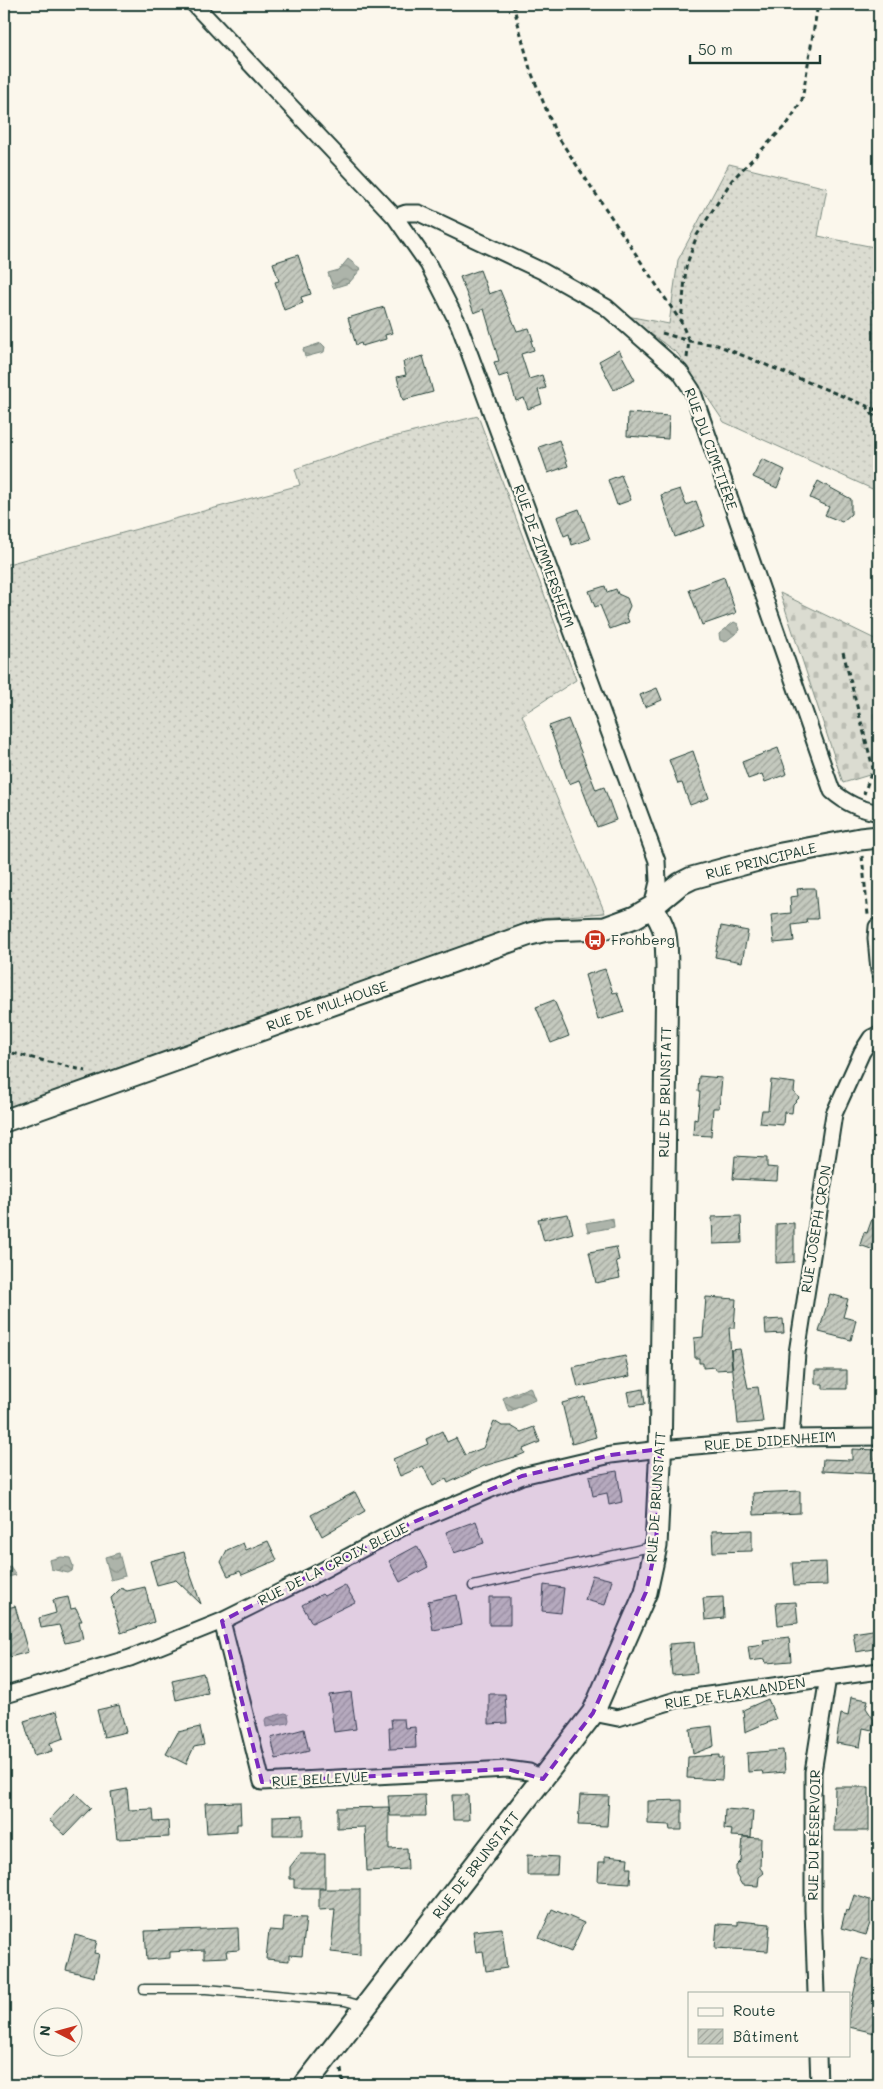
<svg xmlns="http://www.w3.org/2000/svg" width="883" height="2089" font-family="Mali,sans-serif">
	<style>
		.grass { fill: url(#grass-dots); stroke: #7d8c82 }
		.cemetery { fill: url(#cemetery-stones); stroke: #7d8c82 }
		.water { fill: url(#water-waves); stroke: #74847b }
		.building { fill: url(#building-hatch); stroke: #1f3d34 }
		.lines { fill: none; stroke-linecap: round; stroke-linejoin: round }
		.service-casing { stroke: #1f3d34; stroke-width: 11 }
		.minor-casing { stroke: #1f3d34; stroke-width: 19 }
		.secondary-casing { stroke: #1f3d34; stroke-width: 25 }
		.path { stroke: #1f3d34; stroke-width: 3; stroke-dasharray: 5 4; stroke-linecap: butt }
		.service { stroke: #fbf7ec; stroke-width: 8 }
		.minor { stroke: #fbf7ec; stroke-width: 15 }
		.secondary { stroke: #fbf7ec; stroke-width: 21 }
		.marked { fill: #7b2cbf; fill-opacity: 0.2; stroke: #7b2cbf; stroke-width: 4; stroke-dasharray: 10 6; stroke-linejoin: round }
		.labels { text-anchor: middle; stroke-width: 4.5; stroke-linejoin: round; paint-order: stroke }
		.street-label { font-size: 14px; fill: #1f3d34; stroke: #fbf7ec }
		.poi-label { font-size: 14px; fill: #1f3d34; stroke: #fbf7ec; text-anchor: start }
	</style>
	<defs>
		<pattern id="grass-dots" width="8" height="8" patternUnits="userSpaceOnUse" patternTransform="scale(1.25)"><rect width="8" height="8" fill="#dbdcd1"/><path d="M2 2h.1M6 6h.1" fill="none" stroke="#bcbeb4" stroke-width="1.8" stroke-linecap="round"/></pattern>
		<pattern id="cemetery-stones" width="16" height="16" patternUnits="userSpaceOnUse" patternTransform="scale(1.25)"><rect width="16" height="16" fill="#dbdcd1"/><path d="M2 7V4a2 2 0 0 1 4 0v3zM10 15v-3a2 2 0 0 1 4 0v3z" fill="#bcbeb4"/></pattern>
		<pattern id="water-waves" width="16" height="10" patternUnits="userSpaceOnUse" patternTransform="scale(1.25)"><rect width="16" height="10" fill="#adb4aa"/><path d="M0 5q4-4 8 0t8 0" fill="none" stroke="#8c948b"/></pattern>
		<pattern id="building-hatch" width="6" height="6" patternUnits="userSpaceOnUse" patternTransform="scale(1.25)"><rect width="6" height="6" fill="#c4c9be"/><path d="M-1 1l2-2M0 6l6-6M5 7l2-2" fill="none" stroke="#9fa49b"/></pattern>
	</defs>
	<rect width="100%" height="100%" fill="#fbf7ec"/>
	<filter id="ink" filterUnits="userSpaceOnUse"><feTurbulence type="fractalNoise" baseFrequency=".02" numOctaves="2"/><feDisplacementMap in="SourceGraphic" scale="10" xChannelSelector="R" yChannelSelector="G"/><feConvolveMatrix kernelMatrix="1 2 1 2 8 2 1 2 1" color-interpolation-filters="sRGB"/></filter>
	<g filter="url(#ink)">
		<path class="grass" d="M729,164L827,188L818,236L879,248V492L724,422L678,354L627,316L669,324L678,260Z
			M478,416L576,680L522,715L605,913L540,918L4,1110V565L300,485L295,469L377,441Z"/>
		<path class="cemetery" d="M780,593L879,641V772L843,783Z"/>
		<path class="water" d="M348,259L361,269L349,283L333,288L328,273L339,270Z
			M321,343L325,347L324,352L305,357L303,349Z
			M734,622L738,624L740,630L725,642L720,640L719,634Z
			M613,1218L614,1227L588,1232L586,1223Z
			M530,1387L535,1400L508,1412L503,1398Z
			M119,1553L125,1576L111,1580L105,1557Z
			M61,1557L70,1558L73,1566L72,1571L68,1573L51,1569L49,1560Z
			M10,1566L16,1575L4,1578V1568Z
			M285,1713L288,1714L289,1720L288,1723L266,1727L265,1720L266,1718Z"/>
		<path class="building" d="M298,255L311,294L301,297L303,303L284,310L275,282L279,281L273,263Z
			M480,270L489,294L500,290L517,331L529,328L533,340L531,341L534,350L521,354L529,379L542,375L546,388L538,390L542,404L528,409L524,398L516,401L508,374L499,377L494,362L499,361L484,309L474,313L460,277Z
			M384,307L392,333L385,335L386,339L362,346L361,343L356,345L348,318Z
			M619,350L635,380L614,390L599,361Z
			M423,356L433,392L403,400L397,377L406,375L403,362Z
			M628,413L669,416L668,439L627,436Z
			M559,440L568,466L548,473L539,447Z
			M762,459L785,470L777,488L753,477Z
			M621,475L631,500L617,505L608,480Z
			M818,481L851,499V514L842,522L825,515L829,507L810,498Z
			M680,489L686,505L696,501L705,526L675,537L661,495Z
			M579,509L590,539L572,545L569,534L564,536L557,517Z
			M724,577L736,613L702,625L689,590Z
			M605,586L607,592L616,589L618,594L627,598L630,606L626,615L629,622L610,629L600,605L595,607L589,591Z
			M657,688L662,700L645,707L640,695Z
			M568,719L596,790L604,787L616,820L597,827L579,780L569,784L549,726Z
			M778,748L787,774L765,782L762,774L748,779L742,762Z
			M693,751L709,798L690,805L682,783L678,784L669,760Z
			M806,888H815L818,919H806L807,923L792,925L794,941L774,943L771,915L791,913L790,897L798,896L797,889Z
			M721,926L748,931L742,962L715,957Z
			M605,969L613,993L617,992L624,1012L598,1020L585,975Z
			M554,1000L569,1036L551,1043L536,1007Z
			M699,1076L722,1078L719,1108H713L711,1136L693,1135L694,1119L697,1120L700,1092H698Z
			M771,1080L795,1083L794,1092L799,1098L793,1104L792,1113L784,1112L783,1125L760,1123L762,1110H768Z
			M735,1156L767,1158V1167L778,1168L777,1181L733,1179Z
			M877,1205H879V1252L860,1245L864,1232L867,1233Z
			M568,1214L573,1233L544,1241L538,1219Z
			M741,1216L742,1243L713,1244L712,1217Z
			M794,1223V1262L776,1263V1224Z
			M616,1247L619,1260L616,1261L620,1278L596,1283L589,1252Z
			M830,1294L848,1299L843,1317L856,1320L851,1340L819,1332Z
			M706,1297L736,1299L734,1328H729L732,1369L716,1370L715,1367L703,1368V1363H699V1358H695L694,1338L703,1337Z
			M783,1319L784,1333L766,1334L765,1320Z
			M740,1349L748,1388L758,1387L763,1422L738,1424L731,1350Z
			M625,1356L630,1376L578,1387L573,1367Z
			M815,1370H847V1389H823V1384H815Z
			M643,1389L645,1404L630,1406L627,1392Z
			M585,1397L596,1437L572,1444L562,1403Z
			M494,1421L502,1426H511L521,1432L534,1427L540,1442L523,1449L525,1453L518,1456L484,1466L448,1483L446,1479L433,1486L423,1466L400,1476L393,1459L428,1444L426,1439L442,1431L447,1442L456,1438L465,1455L483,1448Z
			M852,1449L879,1450V1474L822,1471L823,1459L852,1460Z
			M617,1471L622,1502L609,1505L607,1493L593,1496L589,1476Z
			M800,1491V1513L754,1515L753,1493Z
			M355,1492L365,1511L322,1536L311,1515Z
			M476,1521L484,1543L454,1553L446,1532Z
			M752,1530V1551L713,1552L712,1531Z
			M268,1541L277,1560L242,1575L240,1571L228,1576L221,1562L227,1550L243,1543L246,1550Z
			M417,1546L428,1567L400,1582L389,1561Z
			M184,1552L191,1576L201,1604L176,1580L157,1585L150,1561Z
			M826,1562L827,1585L794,1586L792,1563Z
			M592,1575L612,1580L605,1605L585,1600Z
			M345,1585L355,1602L312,1623L302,1605L322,1594L324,1596Z
			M544,1585L564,1588L561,1613L542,1611Z
			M145,1587L154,1622L121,1633L111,1598L121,1588L127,1591Z
			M457,1595L462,1625L433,1630L428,1601Z
			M68,1597L71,1609L76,1608L82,1621H79L83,1639L65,1643L59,1625L41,1628L39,1618L56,1613L53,1600Z
			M489,1597H510V1625H489Z
			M723,1597L724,1618L705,1620L703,1598Z
			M796,1602L798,1623L778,1625L776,1603Z
			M15,1606L28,1652L10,1657L8,1649L4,1650V1609Z
			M879,1629V1648L856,1652L853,1633Z
			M789,1637L791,1661L766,1663L765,1659L750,1661L748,1646L764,1644L763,1640Z
			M694,1642L697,1673L672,1675L669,1644Z
			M203,1673L208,1693L176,1700L172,1680Z
			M351,1692L356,1729L334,1732L329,1695Z
			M489,1694H505L507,1723L489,1724Z
			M851,1697L868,1700L866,1708L874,1720L872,1730L863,1728L860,1747L836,1743L841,1714L848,1716Z
			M768,1699L776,1719L745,1732L743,1710Z
			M119,1705L126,1732L104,1737L97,1710Z
			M57,1711L64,1738L50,1743L52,1751L34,1756L24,1721Z
			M391,1719H404L405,1728L415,1727L416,1748L390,1749L389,1728H392Z
			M712,1726L714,1746L693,1754L690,1729Z
			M200,1727L204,1745L194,1747L186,1764L166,1754L178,1732Z
			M304,1729L309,1751L276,1759L271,1738Z
			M783,1750L785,1772L763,1774L762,1771L748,1772L747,1753Z
			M719,1755V1758H723L722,1780L687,1778L688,1757Z
			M835,1787H869V1831H834Z
			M127,1789L129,1810L153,1809L154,1822L168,1821L169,1837L117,1839L111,1792Z
			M75,1793L91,1808L65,1835L49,1820Z
			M425,1795L426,1816H390L388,1796Z
			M452,1795H468L469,1820H453Z
			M580,1795L609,1796L607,1826L578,1825Z
			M682,1800V1830H670L669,1825L648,1824V1801Z
			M240,1802L241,1824H237V1831L207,1833L205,1803Z
			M389,1807V1849L407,1848L408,1869L367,1871L365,1827L337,1828V1808Z
			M725,1809L753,1811L751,1837L731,1836L732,1830L724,1829Z
			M303,1815V1835H273V1816Z
			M743,1837L761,1838L760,1868L764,1873L759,1877L758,1886L742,1885L736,1875V1866L741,1861Z
			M300,1854H325V1888H294V1879H290V1867Z
			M527,1855L558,1857L557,1875H527Z
			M605,1856L628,1858L627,1868H631L630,1883L598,1881L599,1862H605Z
			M319,1889H360V1955L331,1952L335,1909L319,1910Z
			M854,1895L870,1900V1923L866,1935L841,1928L846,1910L849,1911Z
			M552,1909L584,1923L571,1952L539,1938Z
			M284,1917L306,1918L302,1956L289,1955V1961L266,1959L269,1930L283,1931Z
			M738,1921L770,1924L768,1951L715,1948L717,1924L738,1925Z
			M238,1928L239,1950L226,1951L227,1957L204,1958V1950L170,1952V1958L147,1960L145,1931Z
			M502,1928L507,1968L486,1971L483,1951L476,1952L473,1931Z
			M75,1935L97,1941L94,1953L99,1954L94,1977L66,1970Z
			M862,1958L879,1963V2034L849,2027V2013Z"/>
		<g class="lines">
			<g class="service-casing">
				<path id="service" d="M473,1586L655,1546
					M144,1989H206L345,2001L362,2006"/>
			</g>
			<g class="minor-casing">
				<path id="minor" d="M194,4L395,217L428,264L459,325L657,861L658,882L652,907
					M395,217L406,213H419L542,271L606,307L680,372L692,390L832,791C847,804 860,809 879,813
					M879,926L877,927L876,938L879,971
					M791,1438L797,1353L834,1114L862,1052L871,1038L879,1034
					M222,1621L262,1782L507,1769L529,1772L543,1779
					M9,1694L130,1658L222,1621L312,1576L409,1524L522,1476L611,1455L660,1449L791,1438L879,1437
					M593,1713L618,1718L679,1699L879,1671
					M816,1993L813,1910V1772L828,1677
					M818,2055L819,2085"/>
			</g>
			<g class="secondary-casing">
				<path id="secondary" d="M4,1121L530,934L546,930L605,928L635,917L652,907L680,884L692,878L776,855L860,839L879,837
					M305,2085L593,1713L646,1592L656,1546L660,1464L667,966C666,938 668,931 652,907"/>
			</g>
			<path class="path" d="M513,4L530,69L556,134L681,322
				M662,333L689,341L717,345L879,411
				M687,358L689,341L681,322L686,267L697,235L732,180L788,123L802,100L818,4
				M866,405L879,424
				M843,652L873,768L864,794
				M862,856L868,915
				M4,1051L86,1071
				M341,2069L343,2085"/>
			<use href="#service" class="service"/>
			<use href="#minor" class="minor"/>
			<use href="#secondary" class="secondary"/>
		</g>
	</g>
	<path class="marked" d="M660,1449L656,1546L646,1592L593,1713L543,1779L507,1769L262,1782L222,1621L409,1524L522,1476L611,1455Z"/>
	<defs>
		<g id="bus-disc" transform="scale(1.125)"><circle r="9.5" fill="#c8321e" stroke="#fbf7ec"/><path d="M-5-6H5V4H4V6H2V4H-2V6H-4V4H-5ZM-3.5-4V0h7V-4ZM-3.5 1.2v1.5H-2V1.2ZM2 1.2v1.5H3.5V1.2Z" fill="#fff"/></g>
	</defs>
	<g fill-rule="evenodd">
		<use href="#bus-disc" x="595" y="940"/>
	</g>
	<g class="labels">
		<g class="street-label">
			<text transform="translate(711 449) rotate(70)" y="5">RUE DU CIMETIÈRE</text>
			<text transform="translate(544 556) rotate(70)" y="5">RUE DE ZIMMERSHEIM</text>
			<text transform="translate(761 861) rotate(-14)" y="5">RUE PRINCIPALE</text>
			<text transform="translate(327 1006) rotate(-19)" y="5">RUE DE MULHOUSE</text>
			<text transform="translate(665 1092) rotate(-89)" y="5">RUE DE BRUNSTATT</text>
			<text transform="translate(816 1229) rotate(-81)" y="5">RUE JOSEPH CRON</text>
			<text transform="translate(770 1441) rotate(-4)" y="5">RUE DE DIDENHEIM</text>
			<text transform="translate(656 1497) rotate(-86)" y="5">RUE DE BRUNSTATT</text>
			<text transform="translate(333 1564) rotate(-27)" y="5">RUE DE LA CROIX BLEUE</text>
			<text transform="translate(735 1693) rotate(-9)" y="5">RUE DE FLAXLANDEN</text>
			<text transform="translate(320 1779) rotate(-3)" y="5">RUE BELLEVUE</text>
			<text transform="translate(814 1835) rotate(-89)" y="5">RUE DU RÉSERVOIR</text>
			<text transform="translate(476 1865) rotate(-52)" y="5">RUE DE BRUNSTATT</text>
		</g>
		<g class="poi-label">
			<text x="611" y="945">Frohberg</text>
		</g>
	</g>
	<rect width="883" height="2089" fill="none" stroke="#fbf7ec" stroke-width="20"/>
	<rect x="10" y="10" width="863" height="2069" fill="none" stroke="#1f3d34" stroke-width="2" filter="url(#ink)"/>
	<rect x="688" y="1992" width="162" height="65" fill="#fbf7ec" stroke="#a3ada2"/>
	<rect x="698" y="2008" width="25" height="8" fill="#fbf7ec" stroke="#a3ada2"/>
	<text x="733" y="2016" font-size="15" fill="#1f3d34">Route</text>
	<rect x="698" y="2029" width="25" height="15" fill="url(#building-hatch)" stroke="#a3ada2"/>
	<text x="733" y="2042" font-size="15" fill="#1f3d34">Bâtiment</text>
	<g transform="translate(58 2032) rotate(276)"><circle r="24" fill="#fbf7ec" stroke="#a3ada2"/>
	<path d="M0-4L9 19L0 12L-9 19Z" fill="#c8321e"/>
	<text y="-8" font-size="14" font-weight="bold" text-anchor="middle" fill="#1f3d34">N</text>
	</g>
	<path d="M690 55v8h130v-8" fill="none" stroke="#1f3d34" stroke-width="2.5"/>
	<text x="698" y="55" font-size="15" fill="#1f3d34" stroke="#fbf7ec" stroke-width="4" paint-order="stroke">50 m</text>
</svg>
